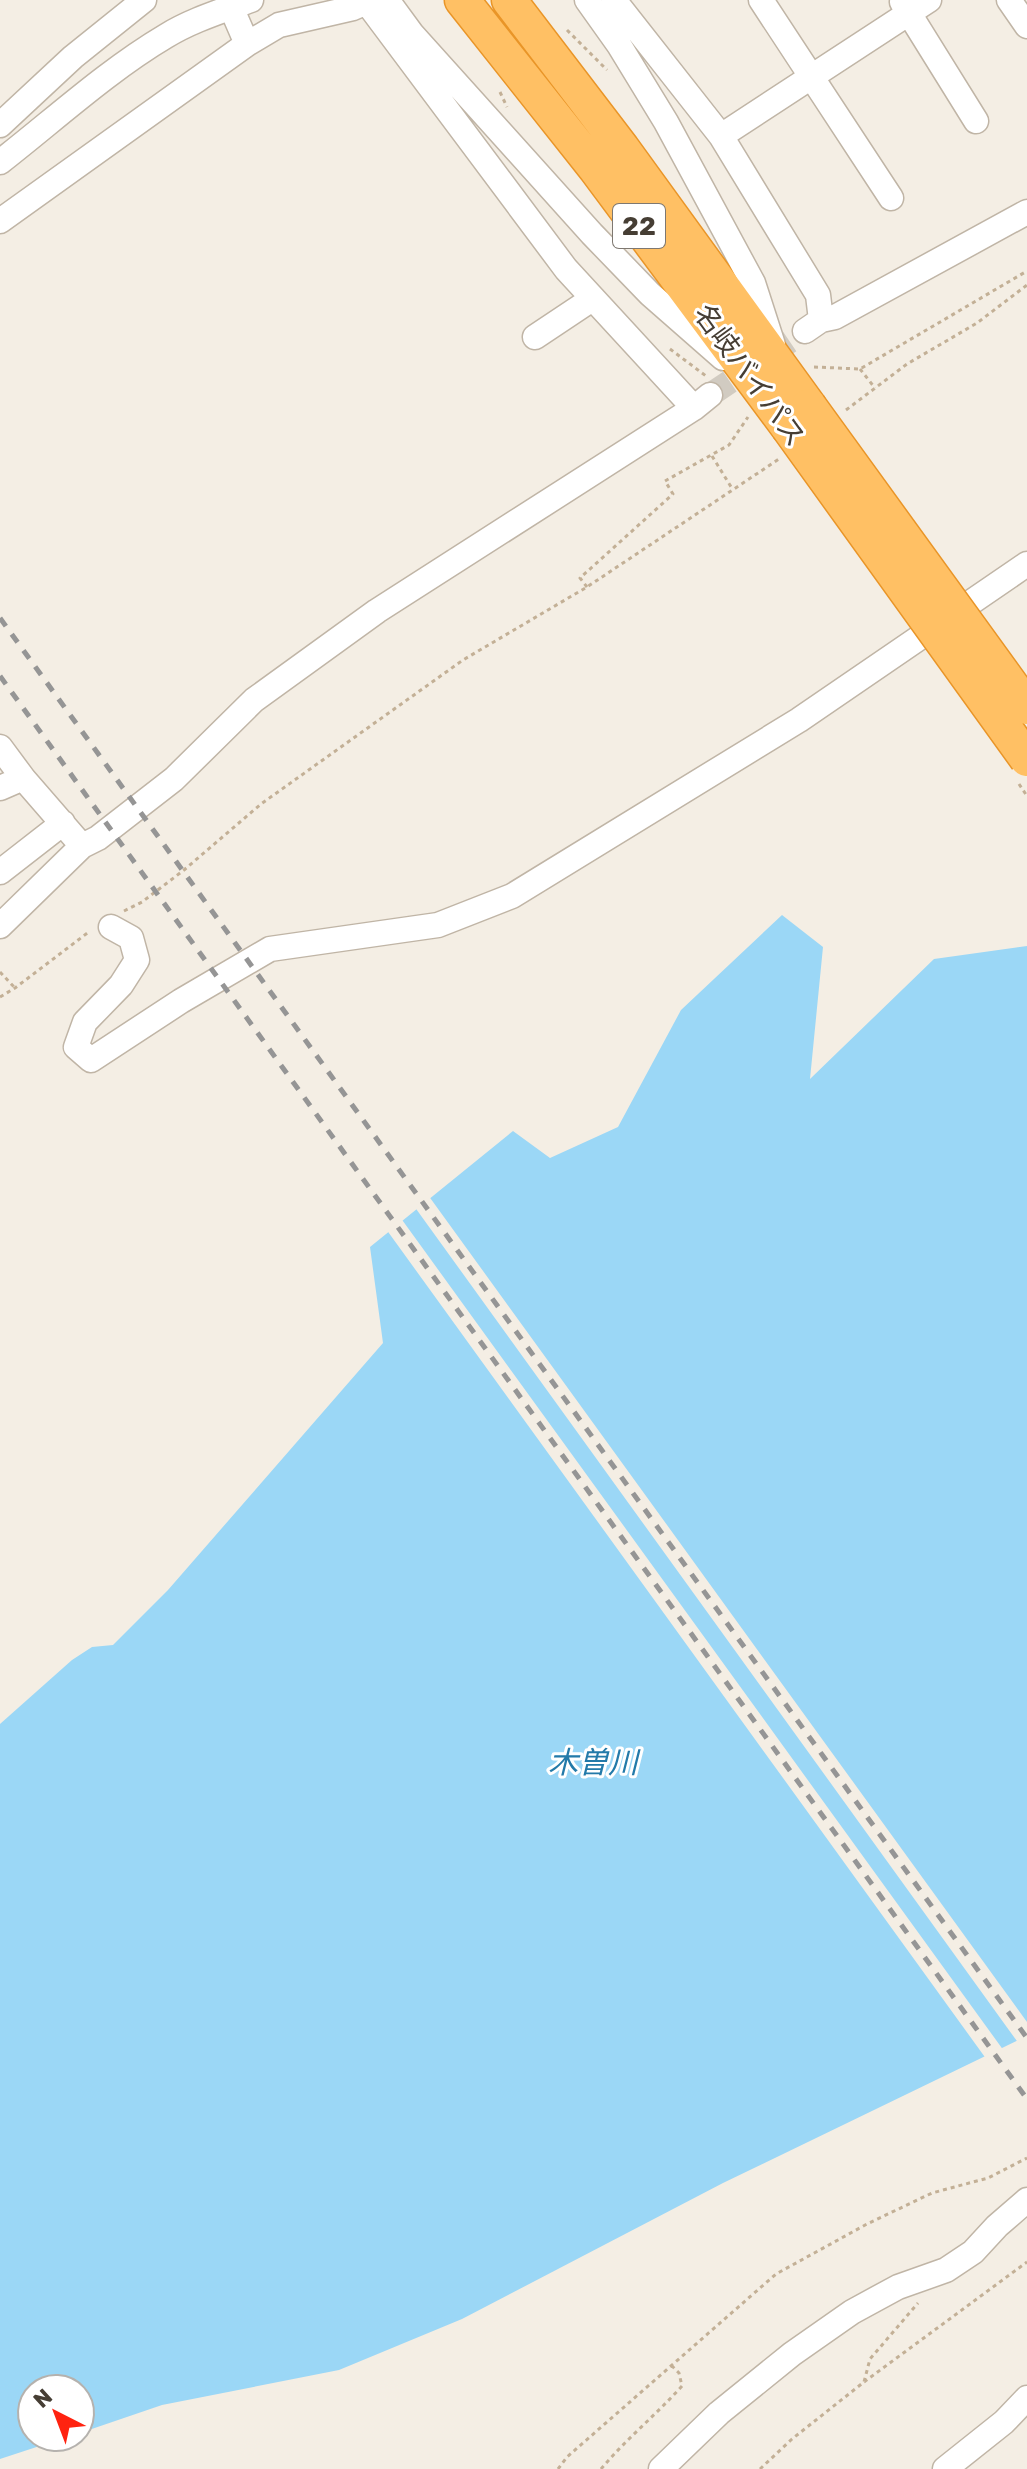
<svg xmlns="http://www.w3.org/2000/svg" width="1027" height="2469" font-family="Rubik,'Noto Sans JP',sans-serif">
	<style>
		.water { fill: #9bd7f6 }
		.pier { fill: #f4eee4 }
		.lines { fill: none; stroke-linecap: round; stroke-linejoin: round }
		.minor-tunnel { stroke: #d1cbc1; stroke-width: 24; stroke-dasharray: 24 12; stroke-linecap: butt }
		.minor-casing { stroke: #c0b5a6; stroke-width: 27 }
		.highway-casing { stroke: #e99528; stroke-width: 37 }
		.path { stroke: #c3b096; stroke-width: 3; stroke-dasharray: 4 4; stroke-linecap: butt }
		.minor { stroke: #fff; stroke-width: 24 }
		.highway { stroke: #ffc064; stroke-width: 34 }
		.rail { stroke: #959595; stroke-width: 5; stroke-dasharray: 10 10; stroke-linecap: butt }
		.highway-bridge-casing { stroke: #e99528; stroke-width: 37; stroke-linecap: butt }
		.path-bridge { stroke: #c3b096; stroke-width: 3; stroke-dasharray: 4 4; stroke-linecap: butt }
		.highway-bridge { stroke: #ffc064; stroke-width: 34 }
		.labels { text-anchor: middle; stroke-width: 6; stroke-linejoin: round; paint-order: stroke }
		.shield { fill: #fff; stroke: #7e7871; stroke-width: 2 }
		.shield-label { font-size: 26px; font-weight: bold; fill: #463e34 }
		.street-label { font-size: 28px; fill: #463e34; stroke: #fff }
		.water-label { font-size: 30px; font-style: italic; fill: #237aa9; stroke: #fff }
	</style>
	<rect width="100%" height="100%" fill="#f4eee4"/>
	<path class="water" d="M782,915L823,947L810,1079L934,959L1027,946V2036L723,2183L462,2319L339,2370L162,2405L80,2433V2389H32V2437H67L0,2459V1724L72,1660L92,1647L113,1645L168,1590L383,1343L370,1247L513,1131L550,1158L618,1127L681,1010Z"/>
	<path class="pier" d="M428,1195L1027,2022V2040L1019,2044L414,1206Z
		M400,1217L1004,2051L987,2060L386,1229Z"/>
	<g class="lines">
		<path class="minor-tunnel" d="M710,395L805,331"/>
		<g class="minor-casing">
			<path id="minor" d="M365,0L566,269L694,408
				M387,0L412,34L592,234L650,294L723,358
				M587,0L619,45L666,122L753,283L773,345
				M614,0L721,136L818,295L821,320
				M761,0L891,198
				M1009,0L1027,26
				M902,2L976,121
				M247,44L279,25L353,8L371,0
				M0,125L73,57L144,0
				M721,136L929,0
				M0,162C54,120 107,71 166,36C192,20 222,11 251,0
				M0,221L247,44L231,7
				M805,331L821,320L835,317L1027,212
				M535,337L592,299
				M0,747L23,778L82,846
				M0,788L23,778
				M0,872L63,823
				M0,926L82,846L98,838L174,779L254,700L377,611L694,408L710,395
				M111,927L131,938L137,960L121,985L85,1022L76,1047L91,1060L181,1001L270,949L438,925L512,896L799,720L1027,564
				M661,2469L719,2413L792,2354L852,2312L898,2287L946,2270L973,2252L997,2226L1027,2200
				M945,2469L1004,2422L1027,2398"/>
		</g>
		<g class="highway-casing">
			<path id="highway" d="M462,0L596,169L788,427
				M509,0L622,148L809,406"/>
		</g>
		<path class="path" d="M567,30L607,70
			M500,92L507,107
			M670,349L706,376
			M814,367L860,369L1027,271
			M860,369L875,388
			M846,410L907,364L977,323L1027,285
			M712,456L733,490
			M587,587L580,578L673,494L665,481L729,445L748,417
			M124,911L142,902L184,870L261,804L463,660L587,587L779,459
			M0,972L15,988
			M0,997L15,988L90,931
			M864,2382L1027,2262
			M558,2469L567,2457L776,2274L867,2224L932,2193L988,2178L1027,2158
			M601,2469C626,2439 656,2415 682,2386L679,2373L670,2364
			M760,2469L792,2439L864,2382L870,2359L918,2303"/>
		<use href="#minor" class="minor"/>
		<use href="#highway" class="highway"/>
		<path class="rail" d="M0,618L1027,2038
			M0,676L1027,2099"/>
		<g class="highway-bridge-casing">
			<path id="highway-bridge" d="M809,406L1027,707
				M788,427L1027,759"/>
		</g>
		<path class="path-bridge" d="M1019,784L1027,796"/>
		<use href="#highway-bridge" class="highway-bridge"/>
	</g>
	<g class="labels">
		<rect class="shield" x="613" y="204" width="52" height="44" rx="6"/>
		<g class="shield-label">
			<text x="639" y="235">22</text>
		</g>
		<g class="street-label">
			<text transform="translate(750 375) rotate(54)" y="10">名岐バイパス</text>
		</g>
		<g class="water-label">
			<text x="593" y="1773">木曽川</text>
		</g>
	</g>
	<g transform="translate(56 2413) rotate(318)"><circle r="38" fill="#ffffff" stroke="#b5b2ae" stroke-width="2"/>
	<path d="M0-6L14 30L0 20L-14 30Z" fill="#ff2310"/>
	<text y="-12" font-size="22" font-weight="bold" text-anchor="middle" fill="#463e34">N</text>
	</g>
</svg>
